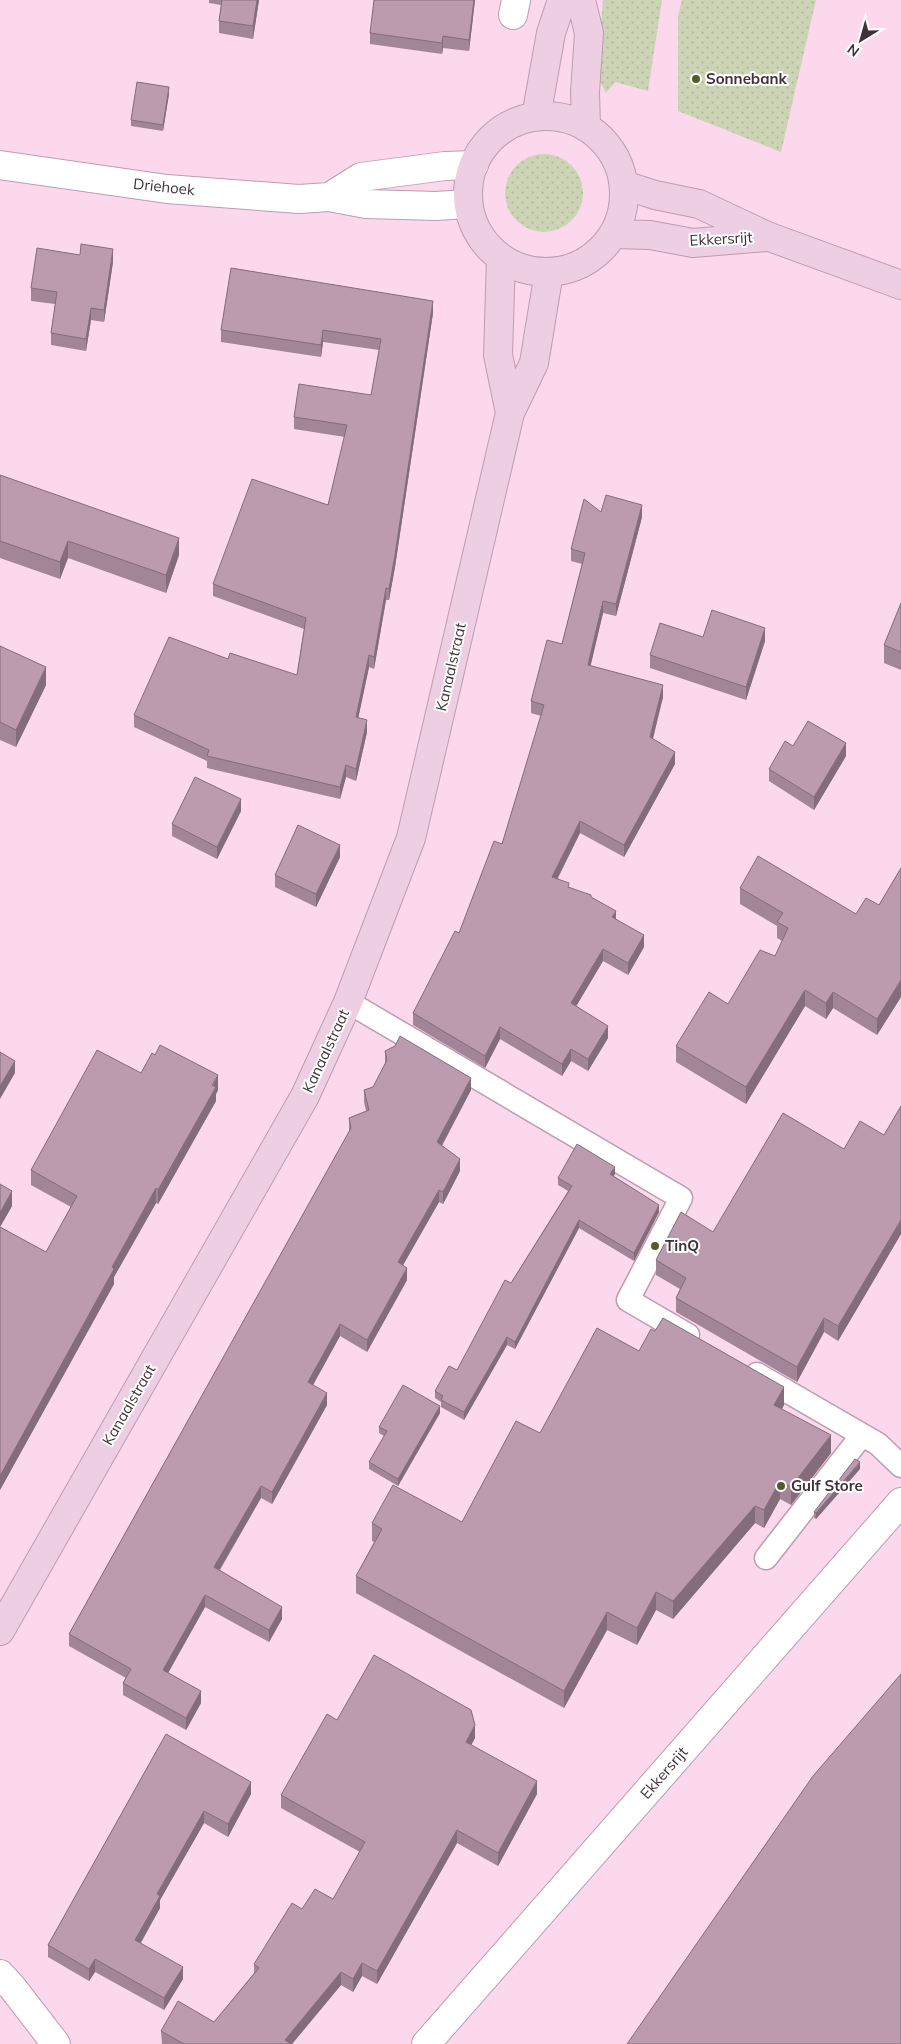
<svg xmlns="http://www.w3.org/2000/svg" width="901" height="2044" font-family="Mulish,sans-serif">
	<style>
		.grass { fill: url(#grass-dots) }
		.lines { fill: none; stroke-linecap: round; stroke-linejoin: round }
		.lane-casing { stroke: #be9cb0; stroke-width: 25 }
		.street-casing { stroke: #be9cb0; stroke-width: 30 }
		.secondary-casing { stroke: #be9cb0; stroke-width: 30 }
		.lane { stroke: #fff; stroke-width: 22 }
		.street { stroke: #fff; stroke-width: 28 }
		.secondary { stroke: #edcee3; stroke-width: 28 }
		.wall { fill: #a28596 }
		.shaded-wall { fill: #846c7a }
		.building { fill: #bc9bae; stroke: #846c7a }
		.poi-dot { fill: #535b2a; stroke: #fff; stroke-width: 2 }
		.labels { text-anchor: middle; stroke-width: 4; stroke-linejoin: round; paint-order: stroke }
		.poi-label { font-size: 15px; font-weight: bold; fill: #3e3139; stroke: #fff; text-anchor: start }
		.street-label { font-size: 15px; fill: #3e3139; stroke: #fff }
	</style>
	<defs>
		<pattern id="grass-dots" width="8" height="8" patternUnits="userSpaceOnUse" patternTransform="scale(1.25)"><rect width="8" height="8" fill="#cdd4b6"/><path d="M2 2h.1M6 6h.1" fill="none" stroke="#b1b69d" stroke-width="1.8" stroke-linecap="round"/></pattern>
	</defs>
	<rect width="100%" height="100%" fill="#fcd8ed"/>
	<path class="grass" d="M603,0H662L648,91L615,82L606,93L597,75Z
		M682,0H816L781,152L678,111V16Z
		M505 193a39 39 0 1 1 78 0a39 39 0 1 1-78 0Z"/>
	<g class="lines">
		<g class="lane-casing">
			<path id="lane" d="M348,1002L681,1198L628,1300L688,1335
				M757,1374L878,1444L901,1466
				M766,1558L862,1435"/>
		</g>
		<g class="street-casing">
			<path id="street" d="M513,15L516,0
				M0,165L167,189L299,199L329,197L366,204L436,206L467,204
				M329,197L361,177L445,166L474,165
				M0,1974L12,1987L56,2044
				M426,2044L901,1502"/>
		</g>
		<g class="secondary-casing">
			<path id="secondary" d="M581,0L589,33L585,92L586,126
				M468 194a78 78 0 1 1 156 0a78 78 0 1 1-156 0Z
				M536,117L551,33L562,0
				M624,185L655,195L699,204L767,236L901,285
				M614,234L650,235L693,243L766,237
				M501,258L498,355L510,413
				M0,1631L305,1096L348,1002L411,838L510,413L534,363L549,272"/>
		</g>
		<use href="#lane" class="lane"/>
		<use href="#street" class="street"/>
		<use href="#secondary" class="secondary"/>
	</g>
	<path class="wall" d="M209,0H259L253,39L219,33V21L221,5L209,3Z
		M475,0L469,51L443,48L442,54L370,44V33Z
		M169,94L163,131L131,126V120Z
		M113,262L104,322L91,320L86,351L51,345V333L55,304L31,301V288Z
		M433,313L395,567L389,600H386L374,669L369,667L358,718L367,732L356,781L346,777L340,799L207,768V761L134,727V715L228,659L297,675L304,629L213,596V584L328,505L345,437L294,429V417L371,395L379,350L323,342L321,357L221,342V330Z
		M0,475L179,555L166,593L68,558L60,579L0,558Z
		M601,512L642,517L616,616L603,613L590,666L663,697L653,739L675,764L624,857L580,833L558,878L569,887L591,898L616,919L644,947L628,975L603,961L576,1006L608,1038L588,1071L571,1061L562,1076L500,1039L485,1068L413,1025V1013L459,933L502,844L541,716L531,713V701L562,644L582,564L571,561V549Z
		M901,603V670L884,663V645Z
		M765,641L746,700L650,668V655Z
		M0,646L46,685L16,747L0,740Z
		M793,746L846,756L814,810L769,781V769Z
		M241,811L217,859L172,836V824Z
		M340,857L316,907L275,887V875Z
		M901,868V997L877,1035L833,1008L826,1019L805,1006L746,1104L676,1062V1046L728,1004L775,956L782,941L777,938V926L740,904V888L856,914L879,905Z
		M385,1051L471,1090L442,1146L460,1171L443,1204L439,1202L403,1265L407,1280L367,1352L340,1336L313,1385L327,1405L272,1504L261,1498L220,1570L282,1619L269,1642L205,1607L168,1673L201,1703L186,1730L123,1695V1683L126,1678L69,1646V1634L349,1132V1118L366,1111L364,1102V1090L373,1087L385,1064Z
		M155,1055L218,1090L216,1094V1101L158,1204L156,1203L114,1277V1284L0,1490V1184L12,1206L0,1227L46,1252L71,1207L31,1185V1170L141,1073Z
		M901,1106V1234L838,1341L824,1332L797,1382L676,1312V1298L680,1289L656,1275V1260L713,1232L844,1149L884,1135Z
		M615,1174L613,1176L659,1212L634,1261L579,1228L515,1349L507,1345L464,1420L441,1407V1402L435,1398V1391L457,1370L568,1191L558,1185V1178Z
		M639,1351L784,1405L782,1409L831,1453L791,1505L780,1499L764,1528L755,1523L673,1619L656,1610L637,1645L607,1630L564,1708L356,1593V1576L374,1542L372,1541V1523L462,1522L540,1433Z
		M440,1413L398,1486L369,1469V1462L384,1436L379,1433V1427Z
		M860,1469L816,1519L814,1518V1512Z
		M337,1720L475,1738L471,1745L537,1794L498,1866L457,1843L377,1984L362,1976L353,1992L341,1985L292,2044H162L161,2031L214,2022L254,1973V1964L302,1909L333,1899L360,1852L281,1808V1795Z
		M166,1734L251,1794L228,1837L204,1823L160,1900V1908L141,1943L183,1979L164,2010L95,1972L89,1981L48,1957V1945Z"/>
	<path class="shaded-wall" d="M257,0H259L253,39V26Z
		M474,0H475L469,51V40Z
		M443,36V48L442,54V43Z
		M169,87V94L163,131V125Z
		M113,249V262L104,322V310Z
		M433,301V313L395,567L389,600V589Z
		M91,308V320L86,351V339Z
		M323,330V342L321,357V345Z
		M642,505V517L616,616V604Z
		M179,538V555L166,593V575Z
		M68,541V558L60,579V562Z
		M386,588V600L374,669V657Z
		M603,601V613L588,677V665Z
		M765,628V641L746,700V687Z
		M369,655V667L356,729V717Z
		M46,667V685L16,747V730Z
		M663,685V697L650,749V737Z
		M367,720V732L356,781V769Z
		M846,743V756L814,810V797Z
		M675,752V764L624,857V845Z
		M346,765V777L340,799V787Z
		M241,799V811L217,859V847Z
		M580,821V833L552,889V877Z
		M340,845V857L316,907V894Z
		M616,911V923L612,917Z
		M644,935V947L628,975V963Z
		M603,949V961L571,1015V1003Z
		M901,980V997L877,1035V1019Z
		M805,990V1006L746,1104V1087Z
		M833,992V1008L826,1019V1003Z
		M608,1026V1038L588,1071V1059Z
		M500,1027V1039L485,1068V1056Z
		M571,1049V1061L562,1076V1064Z
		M15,1061V1073L0,1099V1086Z
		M218,1075V1090L216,1094V1101L158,1204V1190Z
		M471,1078V1090L437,1154V1142Z
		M460,1159V1171L443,1204V1192Z
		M615,1167V1174L610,1182V1174Z
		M156,1188V1203L114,1277V1284L0,1490V1476L112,1267Z
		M439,1190V1202L398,1274V1262Z
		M12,1191V1206L0,1227V1213Z
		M659,1205V1212L634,1261V1253Z
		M579,1220V1228L515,1349V1342Z
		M901,1220V1234L838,1341V1326Z
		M407,1268V1280L367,1352V1340Z
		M824,1318V1332L797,1382V1367Z
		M340,1324V1336L308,1394V1382Z
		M507,1337V1345L464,1420V1412Z
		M784,1387V1405L774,1423V1405Z
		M327,1393V1405L272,1504V1492Z
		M440,1406V1413L398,1486V1479Z
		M831,1435V1453L791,1505V1487Z
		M860,1462V1469L816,1519V1513Z
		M780,1481V1499L764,1528V1510Z
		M261,1486V1498L214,1579V1567Z
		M755,1506V1523L673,1619V1601Z
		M656,1592V1610L637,1645V1628Z
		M205,1595V1607L163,1682V1670Z
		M282,1607V1619L269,1642V1630Z
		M607,1612V1630L564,1708V1691Z
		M201,1691V1703L186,1730V1718Z
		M475,1725V1738L466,1755V1742Z
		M537,1781V1794L498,1866V1853Z
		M251,1782V1794L228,1837V1824Z
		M204,1811V1823L160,1900V1908L135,1952V1940L157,1894Z
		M457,1830V1843L377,1984V1971Z
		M95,1959V1972L89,1981V1969Z
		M362,1963V1976L353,1992V1979Z
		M183,1967V1979L164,2010V1998Z
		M341,1972V1985L292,2044H285V2040Z"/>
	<path class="building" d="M222,0H257L253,26L219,21Z
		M374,0H474L469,40L443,36L442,43L370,33Z
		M137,82L169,87L163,125L131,120Z
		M81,244L113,249L104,310L91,308L86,339L51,333L57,292L31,288L37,248L80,255Z
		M231,268L433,301L395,555L389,589L386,588L374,657L369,655L356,717L367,720L356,769L346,765L340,787L207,756L209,750L134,715L169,637L228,659L230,653L297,675L306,618L213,584L252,479L328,505L347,425L294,417L299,384L371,395L381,339L323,330L321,345L221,330Z
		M0,475L179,538L166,575L68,541L60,562L0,541Z
		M606,495L642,505L616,604L603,601L588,665L663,685L650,737L675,752L624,845L580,821L552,877L569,883L568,887L591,895V897L616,911L612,917L644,935L628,963L603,949L571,1003L608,1026L588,1059L571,1049L562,1064L500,1027L485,1056L413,1013L455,931L459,933L494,841L502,844L544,705L531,701L547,640L562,644L585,553L571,549L584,499L601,512Z
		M901,603V652L884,645Z
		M712,610L765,628L746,687L650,655L660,623L703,637Z
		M0,646L46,667L16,730L0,722Z
		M808,721L846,743L814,797L769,769L785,741L793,746Z
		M195,777L241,799L217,847L172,824Z
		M298,825L340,845L316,894L275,875Z
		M758,856L856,914L866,898L879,905L901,868V980L877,1019L833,992L826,1003L805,990L746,1087L676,1046L709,992L728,1004L760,950L775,956L788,928L777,922L783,913L740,888Z
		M400,1036L471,1078L437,1142L460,1159L443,1192L439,1190L398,1262L407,1268L367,1340L340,1324L308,1382L327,1393L272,1492L261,1486L214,1567L282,1607L269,1630L205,1595L163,1670L201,1691L186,1718L123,1683L131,1669L69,1634L351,1128L349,1118L369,1110L364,1090L373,1087L387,1060L385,1051L395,1046Z
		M160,1045L218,1075L212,1085L216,1087L158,1190L156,1188L112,1267L114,1269L0,1476V1227L46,1252L77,1196L31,1170L97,1050L141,1073L152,1053L155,1055Z
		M0,1052L15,1061L0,1086Z
		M901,1106V1220L838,1326L824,1318L797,1367L676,1298L686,1278L656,1260L681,1212L713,1232L783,1113L844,1149L860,1121L884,1135Z
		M577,1144L615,1167L610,1174L659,1205L634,1253L579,1220L515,1342L507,1337L464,1412L441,1400L443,1396L435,1391L449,1366L457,1370L505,1280L511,1283L572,1186L558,1178Z
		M0,1184L12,1191L0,1213Z
		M663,1318L784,1387L774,1405L831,1435L791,1487L780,1481L764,1510L755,1506L673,1601L656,1592L637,1628L607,1612L564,1691L356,1576L382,1529L372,1523L393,1485L462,1522L516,1421L540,1433L597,1328L639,1351L651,1329L655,1331Z
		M403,1385L440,1406L398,1479L369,1462L387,1431L379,1427Z
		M855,1459L860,1462L816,1513L814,1512Z
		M374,1655L471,1710L475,1725L466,1742L537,1781L498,1853L457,1830L377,1971L362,1963L353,1979L341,1972L285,2040L291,2044H184L161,2031L178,2001L214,2022L259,1968L254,1964L292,1903L302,1909L315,1889L333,1899L365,1842L281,1795L327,1714L337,1720Z
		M901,1674V2044H627L813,1776Z
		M166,1734L251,1782L228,1824L204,1811L157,1894L160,1896L135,1940L183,1967L164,1998L95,1959L89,1969L48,1945Z"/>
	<g class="poi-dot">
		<circle cx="696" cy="79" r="5"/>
		<circle cx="655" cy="1246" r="5"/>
		<circle cx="781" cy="1486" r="5"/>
	</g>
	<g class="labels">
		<g class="poi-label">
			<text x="706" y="84">Sonnebank</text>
			<text x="665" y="1251">TinQ</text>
			<text x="791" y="1491">Gulf Store</text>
		</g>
		<g class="street-label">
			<text transform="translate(164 187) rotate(6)" y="5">Driehoek</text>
			<text transform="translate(721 239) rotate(-3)" y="5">Ekkersrijt</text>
			<text transform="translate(451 667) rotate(-77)" y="5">Kanaalstraat</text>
			<text transform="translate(326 1051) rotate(-65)" y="5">Kanaalstraat</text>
			<text transform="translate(129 1405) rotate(-60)" y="5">Kanaalstraat</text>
			<text transform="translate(664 1773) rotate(-49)" y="5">Ekkersrijt</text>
		</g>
	</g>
	<g transform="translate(861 40) rotate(217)" stroke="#ffffff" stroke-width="4" paint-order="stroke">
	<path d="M0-4L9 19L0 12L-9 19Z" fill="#3e3139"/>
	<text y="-8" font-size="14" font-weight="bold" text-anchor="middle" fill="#3e3139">N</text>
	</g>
</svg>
